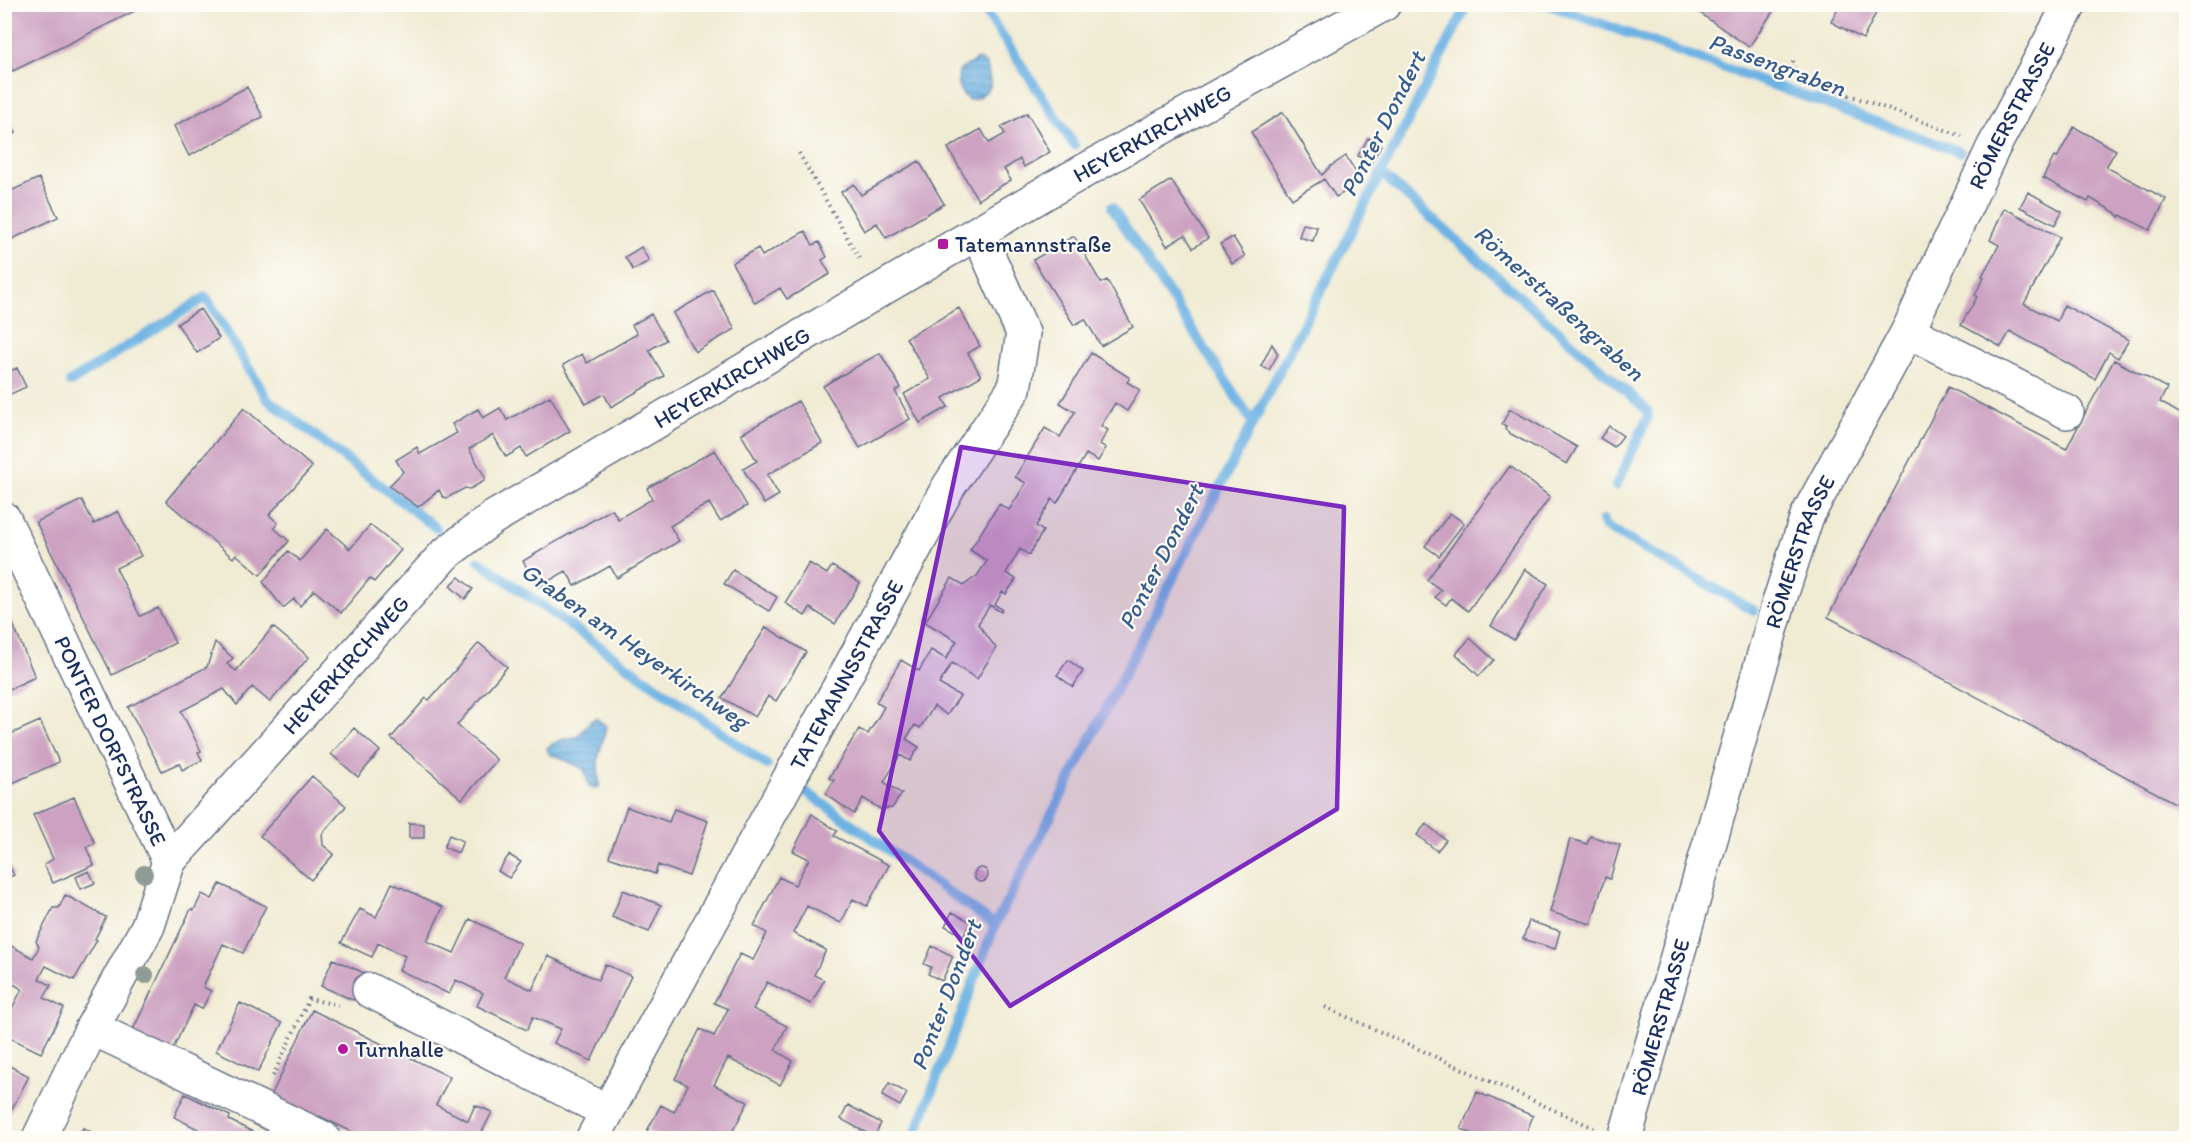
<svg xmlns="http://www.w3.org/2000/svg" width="2191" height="1143" font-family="Itim,sans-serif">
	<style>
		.water { fill: url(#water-rules); stroke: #4470a0; stroke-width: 1.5 }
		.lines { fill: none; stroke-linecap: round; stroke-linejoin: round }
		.stream { stroke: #6db2e3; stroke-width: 10 }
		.building { fill: #cca1c1 }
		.minor-casing { stroke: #667187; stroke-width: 36 }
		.path { stroke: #667187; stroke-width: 4; stroke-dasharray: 1.5 4.5; stroke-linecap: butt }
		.minor { stroke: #fff; stroke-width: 33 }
		.tree { fill: #909b95 }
		.marked { fill: #7b2cbf; fill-opacity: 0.2; stroke: #7b2cbf; stroke-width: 4.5; stroke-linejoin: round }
		.poi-dot { fill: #b5179e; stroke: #fdfcf7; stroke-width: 2 }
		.labels { text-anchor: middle; stroke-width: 4.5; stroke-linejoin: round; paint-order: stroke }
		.street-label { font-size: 22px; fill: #1b2f5e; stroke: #fdfcf7 }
		.poi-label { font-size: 22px; fill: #1b2f5e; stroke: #fdfcf7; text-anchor: start }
		.water-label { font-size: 24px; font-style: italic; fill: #385d8d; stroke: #fdfcf7 }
	</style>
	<defs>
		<pattern id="water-rules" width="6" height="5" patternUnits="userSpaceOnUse" patternTransform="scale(1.5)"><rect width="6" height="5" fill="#6db2e3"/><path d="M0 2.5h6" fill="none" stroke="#5991bb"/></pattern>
	</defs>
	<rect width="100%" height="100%" fill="#fdfcf7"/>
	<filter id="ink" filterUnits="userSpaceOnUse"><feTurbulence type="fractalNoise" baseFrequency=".0167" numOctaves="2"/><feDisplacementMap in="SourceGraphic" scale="12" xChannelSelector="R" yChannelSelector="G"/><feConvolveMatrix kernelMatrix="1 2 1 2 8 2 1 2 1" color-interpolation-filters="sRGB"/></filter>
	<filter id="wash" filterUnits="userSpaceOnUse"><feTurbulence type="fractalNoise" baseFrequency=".008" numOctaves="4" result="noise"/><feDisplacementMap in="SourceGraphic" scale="24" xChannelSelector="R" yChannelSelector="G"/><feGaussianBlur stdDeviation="1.35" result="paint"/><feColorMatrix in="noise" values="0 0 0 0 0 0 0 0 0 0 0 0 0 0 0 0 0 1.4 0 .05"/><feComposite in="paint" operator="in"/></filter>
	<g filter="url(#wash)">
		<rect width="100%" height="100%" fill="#f0ebd3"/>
		<path class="water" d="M978,59L987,65L991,85C986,93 980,98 969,100C958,92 957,84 959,71Z
			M596,718L606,726C605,736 598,754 598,761C598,770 599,778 599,787L593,788L589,786L584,769L557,756L550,755L547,748C556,740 566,738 578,737L590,721Z"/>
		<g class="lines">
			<path class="stream" d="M981,4L1074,145
				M1546,4L1960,152
				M1381,173L1647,410L1648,417L1616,486
				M1112,207L1253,423
				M70,382L206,297L267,399L436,528
				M1603,520L1604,526L1753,610
				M479,561L767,765
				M798,786L995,925
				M914,1138L995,925L1468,4"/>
		</g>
		<g id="blocks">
			<path class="building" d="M4,4H144L145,6L13,71L4,58Z
				M1687,4H1778L1749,47Z
				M1840,4H1864L1877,11L1863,39L1831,22Z
				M247,87L263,117L189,156L174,126Z
				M4,108L16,133L4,138Z
				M1283,112L1322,175L1331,166L1346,156L1362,182L1336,197L1324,179L1292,199L1251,132Z
				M1027,113L1050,152L1024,167L1020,159L1004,169L1011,180L978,200L948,148L981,129L989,143L1005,134L1001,127Z
				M2074,127L2116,150L2106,167L2166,199L2150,230L2120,215L2119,217L2116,214V213L2090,198L2088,202L2043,178L2054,157L2057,158Z
				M1368,138L1381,145L1371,163L1358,156Z
				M919,161L944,204L886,238L877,223L864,231L841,192L854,184L861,195Z
				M39,178L58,217L4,243V194Z
				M1171,180L1208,238L1193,248L1185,235L1167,246L1139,200Z
				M2028,192L2062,211L2055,225L2020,207Z
				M2004,208L2060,237L2024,304L2057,321L2064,305L2129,340L2118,358L2109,352L2095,379L2010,331L2001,347L1961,325L1977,297L1975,295L1984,277L1982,276L1999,245L1990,240Z
				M1303,224L1317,227L1313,241L1299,237Z
				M805,231L813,245L819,242L827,257L822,260L830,274L787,299L780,288L755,303L732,263L758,248L762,256Z
				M1074,236L1101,283L1107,280L1133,327L1101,346L1085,319L1074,325L1033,260Z
				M1233,237L1245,256L1232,264L1220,244Z
				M641,247L649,261L633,270L625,257Z
				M713,290L735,329L695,352L673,313Z
				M959,308L980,346L968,353L981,376L943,398L948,407L920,423L904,394L930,379L906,338Z
				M200,309L219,338L197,353L177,324Z
				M651,314L666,340L649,350L664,376L611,407L604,394L586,404L563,365L582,354L587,363L637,334L632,325Z
				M1272,344L1278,354L1269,370L1261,366Z
				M880,353L901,388L895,391L910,419L860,448L823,386Z
				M1091,353L1130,378L1127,382L1140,390L1127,411L1115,403L1101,426L1108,430L1100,444L1106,448L1098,461L1086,454L1057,503L1052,499L1036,526L1043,531L1029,555L1020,549L1006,573L1016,579L1006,594L1002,592L995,605L1002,609L1001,612L990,605L978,624L996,648L977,679L952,663L939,684L960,696L947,715L934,706L920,728L915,725L906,739L919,747L910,761L900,755L884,782L902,794L892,808L880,809L863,798L854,814L826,794L834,780L829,778L859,729L868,734L876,721L884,707L876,702L901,660L919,671L931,650L946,659L957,641L925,622L952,578L964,585L977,576L987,561L970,550L999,504L1009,510L1026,483L1015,477L1045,428L1060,437L1075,412L1060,403Z
				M4,359L10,371L17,368L26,387L4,397Z
				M2114,360L2167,388L2160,402L2186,417V809L1828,617L1948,387L2066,449Z
				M550,396L570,431L526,457L521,448L506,457L493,435L469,449L485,477L484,481L470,489L465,488L447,498L443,497L439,490L418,507L389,486L403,472L396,460L417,447L420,454L457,433L452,424L478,409L483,418L500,408L507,420Z
				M798,401L822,443L767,475L779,495L764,504L743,469L757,461L741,434Z
				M244,408L312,467L269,515L278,523L274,528L289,541L260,575L236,554L233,558L166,501Z
				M1510,409L1577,447L1567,464L1511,434L1505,429L1506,426L1502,424Z
				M1609,426L1623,436L1614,447L1600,438Z
				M715,450L747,506L720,521L709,503L670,526L679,541L617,578L610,566L575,586L566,571L538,587L523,561L612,509L618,519L652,499L647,488Z
				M1510,466L1550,497L1468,611L1451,598L1446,605L1435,597L1441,590L1427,580Z
				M82,500L94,524L118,511L141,556L116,568L140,616L158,608L175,643L112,675L36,522Z
				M1450,513L1464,523L1439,556L1425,546Z
				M370,525L401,550L374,582L370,578L341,613L314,590L300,606L294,599L283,608L263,582L288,551L300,561L327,529L350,549Z
				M809,563L827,574L832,566L860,583L835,624L810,608L805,616L785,603Z
				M1525,569L1548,584L1514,640L1491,626Z
				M733,570L777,597L769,611L724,584Z
				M459,577L473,589L465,599L450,586Z
				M5,605L35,677L5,691Z
				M273,627L309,657L270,702L252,687L237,705L224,689L181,711L201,751L198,752L202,760L182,770L179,763L162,771L128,707L207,667L215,642L233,658L227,664L236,671Z
				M766,627L806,652L776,701L768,696L755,717L722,698Z
				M1470,638L1494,660L1479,676L1456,654Z
				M479,643L507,667L457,725L497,760L462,799L391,738L426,698L429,700Z
				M1068,660L1083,671L1073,687L1057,675Z
				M40,721L59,762L4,787V737Z
				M354,728L380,751L358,777L331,754Z
				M312,776L346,806L322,834L323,845L334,854L311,880L260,836Z
				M74,797L95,843L86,847L94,865L53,883L44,865L53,859L33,815Z
				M627,807L669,822L674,809L708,821L689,876L658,865L655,874L609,857Z
				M812,814L837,831L834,836L889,865L867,906L853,899L841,923L807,906L793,933L826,950L814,975L824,980L811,1004L767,982L753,1009L787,1026L775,1050L793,1061L780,1085L728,1058L714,1085L748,1102L729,1138H697L688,1134L686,1138H663L647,1131L661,1105L674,1112L688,1085L675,1079L700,1029L714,1036L721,1023L728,1009L714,1003L740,954L753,960L767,933L754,926L779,877L795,885L809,859L793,851Z
				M409,823L424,824V838H409Z
				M1426,824L1446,840L1437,851L1417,835Z
				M449,835L463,841L458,853L444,847Z
				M1590,836L1620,845L1610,879L1605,877L1591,924L1550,912L1570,839L1587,844Z
				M509,855L521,862L509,878L498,871Z
				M4,856L14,875L4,879Z
				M974 875a7 7 0 1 1 14 0a7 7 0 1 1-14 0Z
				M89,871L95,883L81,889L76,877Z
				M392,883L443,907L427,941L454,953L470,919L520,943L504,977L532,990L548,956L598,980L605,964L631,976L591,1061L554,1043L561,1029L533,1017L527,1030L477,1006L483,993L456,980L449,994L399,970L405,956L392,950L378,943L372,957L341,943L360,909L376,917Z
				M220,884L266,906L243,953L223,944L203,987L211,991L202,1009L194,1005L171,1053L131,1034L191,909L194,910L202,894L212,899Z
				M623,890L661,905L649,932L612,917Z
				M65,895L106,917L95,939L97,940L74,980L46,966L39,979L51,985L44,998L64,1008L41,1053L4,1035V1024L22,989L4,979V967L7,963L4,961V947L6,943L33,958L39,947L36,941L53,908H59Z
				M952,912L971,922L964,936L945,926Z
				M1529,921L1560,931L1555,949L1523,939Z
				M932,946L953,956L942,981L928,974L931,967L924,964Z
				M333,959L364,973L353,1000L321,986Z
				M240,1003L282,1023L258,1072L216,1051Z
				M312,1010L450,1077L436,1105L468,1121L475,1105L492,1112L479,1138H434L423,1133L418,1138H365L319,1116L315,1124L268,1102Z
				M4,1063L29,1076L4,1124Z
				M889,1083L907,1093L900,1106L882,1096Z
				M1477,1092L1533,1116L1524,1138H1482L1461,1129Z
				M185,1094L230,1116L229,1120L253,1132L249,1138H193L198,1129L174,1117Z
				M848,1105L881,1123L874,1137L841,1119Z
				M83,1128L103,1138H77Z"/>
		</g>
	</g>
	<g filter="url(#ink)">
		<use href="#blocks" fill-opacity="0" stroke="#667187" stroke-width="1.5"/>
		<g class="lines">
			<g class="minor-casing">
				<g id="minor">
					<path d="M1908,331L2067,412"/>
					<path id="s1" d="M4,519L169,861L148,926L92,1028L39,1138"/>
					<path id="s2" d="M169,861L444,555L491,519L1050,190L1384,4"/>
					<path d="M369,990L606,1111"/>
					<path d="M92,1028L323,1138"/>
					<path id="s3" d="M593,1138L949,486L1014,389L1023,333L978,233"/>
					<path id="s4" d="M1625,1138L1779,602L1807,516L1908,331L1993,148L2070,4"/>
				</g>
			</g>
			<path class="path" d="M1793,61L1794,75L1962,136
				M799,153L861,262
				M1325,1007L1594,1128
				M273,1076L309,999L338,1005"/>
			<use href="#minor" class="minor"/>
		</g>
		<g class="tree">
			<circle cx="144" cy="874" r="9"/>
			<circle cx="145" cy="975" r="9"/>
		</g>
	</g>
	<path class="marked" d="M961,447L1344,507L1337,809L1010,1006L879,831Z"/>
	<g class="poi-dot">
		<rect x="937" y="238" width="12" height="12" rx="3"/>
		<circle cx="343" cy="1049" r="6"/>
	</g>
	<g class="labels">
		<g class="street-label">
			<text dy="8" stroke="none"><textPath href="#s4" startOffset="1098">RÖMERSTRASSE</textPath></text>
			<text dy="8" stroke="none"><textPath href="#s2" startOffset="1236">HEYERKIRCHWEG</textPath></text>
			<text dy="8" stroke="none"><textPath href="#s2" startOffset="750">HEYERKIRCHWEG</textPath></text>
			<text dy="8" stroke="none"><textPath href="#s4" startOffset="612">RÖMERSTRASSE</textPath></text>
			<text dy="8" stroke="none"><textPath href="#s2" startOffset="264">HEYERKIRCHWEG</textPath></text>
			<text dy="8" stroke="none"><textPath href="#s3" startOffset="528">TATEMANNSSTRASSE</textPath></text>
			<text dy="8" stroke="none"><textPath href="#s1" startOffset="246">PONTER DORFSTRASSE</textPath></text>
			<text dy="8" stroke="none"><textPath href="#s4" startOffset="126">RÖMERSTRASSE</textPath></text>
		</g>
		<g class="poi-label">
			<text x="955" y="252">Tatemannstraße</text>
			<text x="355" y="1057">Turnhalle</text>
		</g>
		<g class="water-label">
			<text transform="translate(1777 65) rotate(20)" y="8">Passengraben</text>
			<text transform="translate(1383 124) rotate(-63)" y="8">Ponter Dondert</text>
			<text transform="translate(1559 303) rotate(42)" y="8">Römerstraßengraben</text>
			<text transform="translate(1161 557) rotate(-63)" y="8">Ponter Dondert</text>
			<text transform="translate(635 646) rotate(35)" y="8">Graben am Heyerkirchweg</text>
			<text transform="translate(946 995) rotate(-69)" y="8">Ponter Dondert</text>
		</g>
	</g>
	<rect width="2191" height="1143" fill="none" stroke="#fdfcf7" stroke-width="24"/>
</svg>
